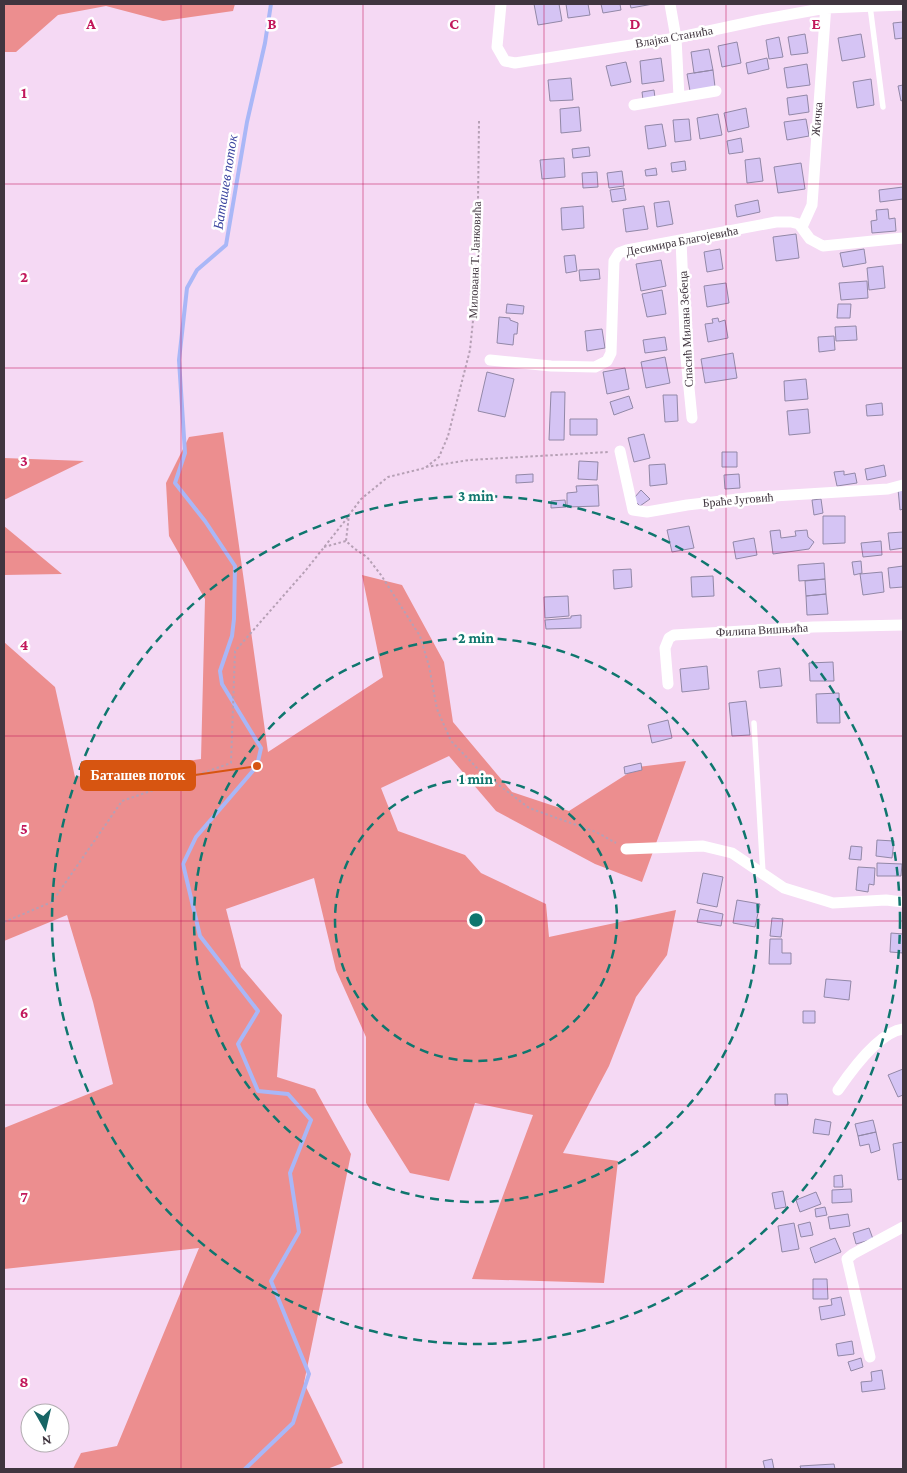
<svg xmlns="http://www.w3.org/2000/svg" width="907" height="1473" font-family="'Crimson Pro',serif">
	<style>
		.forest { fill: #ec8e8f }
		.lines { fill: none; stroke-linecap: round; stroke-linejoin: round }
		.stream { stroke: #a9b7f7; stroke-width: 4 }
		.building { fill: #d5c4f4; stroke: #9288a7 }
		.path { stroke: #b6a0b5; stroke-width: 2; stroke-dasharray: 2.5 2.5; stroke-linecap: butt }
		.service { stroke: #fff; stroke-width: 5.5 }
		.minor { stroke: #fff; stroke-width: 11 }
		.grid { fill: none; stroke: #c2185b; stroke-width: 1; stroke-opacity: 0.55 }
		.ring { fill: none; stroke: #0f766e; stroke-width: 2.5; stroke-dasharray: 9 6 }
		.labels { text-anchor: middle; stroke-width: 5; stroke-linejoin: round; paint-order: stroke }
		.street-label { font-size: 12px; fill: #40353f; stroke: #fff }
		.water-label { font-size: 14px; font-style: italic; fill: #3c46a0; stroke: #fff }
		.grid-label { font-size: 16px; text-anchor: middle; font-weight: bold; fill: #c2185b; stroke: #fff; stroke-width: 5; stroke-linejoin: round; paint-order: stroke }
		.centre { fill: #0f766e; stroke: #fff; stroke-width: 2.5 }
		.ring-label { font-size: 15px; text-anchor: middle; font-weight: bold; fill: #0f766e; stroke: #fff; stroke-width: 5; stroke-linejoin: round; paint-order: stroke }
		.leader { fill: none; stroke: #d75511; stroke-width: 2 }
		.callout-dot { fill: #d75511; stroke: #fff; stroke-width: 2 }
		.callout { fill: #d75511; stroke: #d75511; stroke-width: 2 }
		.callout-label { font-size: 14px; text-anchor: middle; font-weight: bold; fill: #fff }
	</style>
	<rect width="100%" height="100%" fill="#f5d9f4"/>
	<path class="forest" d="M4,4H235L233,11L163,21L106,6L58,15L16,52H4Z
		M223,432L268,752L383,677L362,575L402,585L444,662L453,722L512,792L569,811L638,767L686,761L642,882L595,864L496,811L449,756L381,788L398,831L465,855L481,873L546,904L549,937L676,910L667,955L636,997L609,1066L563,1153L618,1161L604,1283L472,1279L533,1115L475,1103L449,1181L410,1173L366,1103V1037L336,970L314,878L226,909L241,967L282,1015L277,1077L315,1089L351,1154L304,1383L343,1463L327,1469H73L81,1453L117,1446L199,1248L4,1269V1128L113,1084L93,1002L67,915L4,941V642L55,687L75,777L201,759L205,599L169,536L166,483L189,437Z
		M4,458L84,461L4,500Z
		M4,526L62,574L4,575Z"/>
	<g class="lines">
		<path class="stream" d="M245,1469L293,1423L309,1374L271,1281L299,1232L290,1173L311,1120L288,1094L258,1091L238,1044L258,1011L200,936L183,864L196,837L257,766L261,748L222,684L220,671L232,636L234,619L235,566L205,521L175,483L185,453L179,360L187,288L197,270L226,245L247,122L265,43L271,4"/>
	</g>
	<path class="building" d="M534,4H559L562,21L538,25Z
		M566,4H588L590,15L568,18Z
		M601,4H620L621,10L603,13Z
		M630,4H653L631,8Z
		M903,22V38L895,39L893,23Z
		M805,34L808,53L791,55L788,37Z
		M861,34L865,57L842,61L838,38Z
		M779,37L783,57L769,59L766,40Z
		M737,42L741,63L722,67L718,46Z
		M709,49L713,70L694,73L691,52Z
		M661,58L664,81L642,84L640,61Z
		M767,58L769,69L748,74L746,63Z
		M626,62L631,82L611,86L606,66Z
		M807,64L810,85L787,88L784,68Z
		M713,70L715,87L690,91L687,74Z
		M571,78L573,100L550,101L548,80Z
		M871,79L874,105L857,108L853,82Z
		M903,85V100L901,101L898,86Z
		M654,90L655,98L643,100L642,92Z
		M807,95L809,112L789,115L787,98Z
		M579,107L581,131L561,133L560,109Z
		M746,108L749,127L728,132L724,113Z
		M718,114L722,135L700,139L697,118Z
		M689,119L691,140L675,142L673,120Z
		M806,119L809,136L787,140L784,122Z
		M662,124L666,146L648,149L645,126Z
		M741,138L743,152L729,154L727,141Z
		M589,147L590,156L573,158L572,149Z
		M564,158L565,177L542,179L540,160Z
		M760,158L763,181L747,183L745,160Z
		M685,161L686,170L672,172L671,163Z
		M801,163L805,189L778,193L774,167Z
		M656,168L657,175L646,176L645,170Z
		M622,171L624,186L609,188L607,173Z
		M597,172L598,187L583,188L582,173Z
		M903,187V199L880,202L879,190Z
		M624,188L626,200L612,202L610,190Z
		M758,200L760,212L737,217L735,205Z
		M669,201L673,224L657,227L654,203Z
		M583,206L584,228L562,230L561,208Z
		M644,206L648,229L626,232L623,209Z
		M888,209L889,219L895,218L896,231L872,233L871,221L877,220L876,210Z
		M796,234L799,258L776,261L773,237Z
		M720,249L723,269L707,272L704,252Z
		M864,249L866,263L843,267L840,253Z
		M575,255L577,271L566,273L564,256Z
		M661,260L666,286L641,291L636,264Z
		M883,266L885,288L869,290L867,268Z
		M599,269L600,279L580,281L579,270Z
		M867,281L868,298L841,300L839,283Z
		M726,283L729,303L707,307L704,286Z
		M662,290L666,314L647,317L642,294Z
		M507,304L524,306L523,314L506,313Z
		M838,304H851L850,318H837Z
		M499,317L510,318V320L518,323L517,334H514L513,345L497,343Z
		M718,318L719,322L725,320L728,338L708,342L705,324L713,323L712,319Z
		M856,326L857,340L836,341L835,327Z
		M602,329L605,348L587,351L585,331Z
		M834,336L835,350L819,352L818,337Z
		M665,337L667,350L645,353L643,340Z
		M733,353L737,378L705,383L701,359Z
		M665,357L670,383L646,388L641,362Z
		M625,368L629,389L607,394L603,372Z
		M487,372L514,379L505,417L478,411Z
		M806,379L808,399L785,401L784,381Z
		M551,392H565L564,440H549Z
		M663,395H677L678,421L665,422Z
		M629,396L633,408L614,415L610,402Z
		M882,403L883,415L867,416L866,405Z
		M808,409L810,433L789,435L787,411Z
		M570,419H597V435H570Z
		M644,434L650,458L634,462L628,438Z
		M722,452H737V467H722Z
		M579,461L598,462L597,480L578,479Z
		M665,464L667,484L650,486L649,465Z
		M884,465L886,476L867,480L865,469Z
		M844,471V475L855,473L857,483L837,486L834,472Z
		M533,474V482L516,483V475Z
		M739,474L740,488L725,489L724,475Z
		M598,485L599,506L567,507V493L577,492L576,486Z
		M903,488V509L900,510L898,489Z
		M641,490L650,499L640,506L634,500L636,498L635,497Z
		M821,499L823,513L814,515L812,500Z
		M565,500L566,507L551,508V501Z
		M823,516H845V543L823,544Z
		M689,526L694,548L672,552L667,530Z
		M780,530L781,538L796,536L795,531L807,530L808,537L814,542L809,549L773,554L770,531Z
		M903,532V548L890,550L888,533Z
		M754,538L757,555L736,559L733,542Z
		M881,541L882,555L863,557L861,543Z
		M861,561L862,573L854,575L852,562Z
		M824,563L825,579L799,581L798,565Z
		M903,566V587L890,588L888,568Z
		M631,569L632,587L614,589L613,570Z
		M882,572L884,592L863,595L860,574Z
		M713,576L714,596L692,597L691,577Z
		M825,579L826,594L806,596L805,581Z
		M826,594L828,614L807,615L806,596Z
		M568,596L569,616L545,618L544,597Z
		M581,615V628L546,629L545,620L571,618V616Z
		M833,662L834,681H810L809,663Z
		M707,666L709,689L682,692L680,669Z
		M780,668L782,686L760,688L758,671Z
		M839,693L840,723H817L816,694Z
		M746,701L750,735L732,736L729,703Z
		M668,720L672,738L652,743L648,725Z
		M641,763L642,770L625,774L624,767Z
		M877,840L894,841L892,858L876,856Z
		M851,846L862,847L861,860L849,859Z
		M877,863L902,864L901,876H877Z
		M858,867L875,868L874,885L869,884L868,892L856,890Z
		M703,873L723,877L717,907L697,903Z
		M737,900L760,904L755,927L733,923Z
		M700,909L723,914L721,926L697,922Z
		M772,918L783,919L781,937L770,936Z
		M891,933L903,934V953L890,952Z
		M770,939H782V953H791V964H769Z
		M826,979L851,981L849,1000L824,997Z
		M803,1011H815V1023H803Z
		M903,1069V1095L898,1097L888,1075Z
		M775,1094H787L788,1105H775Z
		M815,1119L831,1122L829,1135L813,1133Z
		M873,1120L876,1132L858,1136L855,1124Z
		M876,1132L880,1150L871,1153L869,1144L860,1146L858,1136Z
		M903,1142V1179L898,1180L893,1144Z
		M842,1175L843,1187H834V1176Z
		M851,1189L852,1202L832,1203V1190Z
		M783,1191L786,1207L775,1209L772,1193Z
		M816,1192L821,1204L800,1212L796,1200Z
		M825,1207L827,1215L816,1217L815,1209Z
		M848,1214L850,1226L830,1229L828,1217Z
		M810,1222L813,1235L801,1237L798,1225Z
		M794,1223L799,1249L782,1252L778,1226Z
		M869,1228L873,1239L856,1244L853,1233Z
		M835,1238L841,1252L815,1263L810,1248Z
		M813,1279H827L828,1299H813Z
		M841,1297L845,1315L821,1320L819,1307L832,1305L831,1299Z
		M852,1341L854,1354L838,1356L836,1344Z
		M861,1358L863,1367L851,1371L848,1362Z
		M882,1370L885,1389L862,1392L861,1382L872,1381L871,1372Z
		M772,1459L774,1469H765L763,1461Z
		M834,1464L835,1469H801L800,1466Z"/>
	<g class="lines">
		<path class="path" d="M479,121L477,281L470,350L448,436L439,457L425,468L388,477L361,499L349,515L346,541L355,549L367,557L381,575L420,636L429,666L437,709L451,741L479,770L529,808L596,832L616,843
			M426,467L469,460L608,452
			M324,547L346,541
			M4,922L52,902L122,801L231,763L235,651L306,570L348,517"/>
		<path class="service" d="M870,6L883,107
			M754,723L763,874"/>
		<path class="minor" d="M501,4L497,47L505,61L515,63L676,38L760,20L826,8L903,5
			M670,4L676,38L679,97
			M634,105L716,91
			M802,227L812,205L826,4
			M681,240L686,358L692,418
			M490,360L551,366L595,367L607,361L611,353L614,261L619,253L627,250L776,222H791L799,224L810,239L823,246L903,238
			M620,451L633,510L647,512L687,505L756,497L888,489L903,485
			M668,684L665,648L669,638L674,635L813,627L903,625
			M626,849L703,846L732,853L784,888L833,903L886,900L903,902
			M838,1090C851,1071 879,1032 903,1029
			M870,1357L847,1259L853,1254L903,1227"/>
	</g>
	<path class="grid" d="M181,4V1469M363,4V1469M544,4V1469M726,4V1469M4,184H903M4,368H903M4,552H903M4,736H903M4,921H903M4,1105H903M4,1289H903"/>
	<g class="ring">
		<circle cx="476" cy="920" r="141"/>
		<circle cx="476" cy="920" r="282"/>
		<circle cx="476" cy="920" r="424"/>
	</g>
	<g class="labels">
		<g class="street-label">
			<text transform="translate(674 37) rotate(-10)" y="4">Влајка Станића</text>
			<text transform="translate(817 119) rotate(-85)" y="4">Жичка</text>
			<text transform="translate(682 241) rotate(-11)" y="4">Десимира Благојевића</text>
			<text transform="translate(475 260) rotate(-88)" y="4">Милована Т. Јанковића</text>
			<text transform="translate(686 329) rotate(-93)" y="4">Спасић Милана Зебеца</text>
			<text transform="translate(738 500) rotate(-5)" y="4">Браће Југовић</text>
			<text transform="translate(762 630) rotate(-3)" y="4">Филипа Вишњића</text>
		</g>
		<g class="water-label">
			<text transform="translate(225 182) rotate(-81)" y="5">Баташев поток</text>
		</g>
	</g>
	<g class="grid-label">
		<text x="91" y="29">A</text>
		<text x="272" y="29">B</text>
		<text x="454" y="29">C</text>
		<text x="635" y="29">D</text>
		<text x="816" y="29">E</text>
		<text x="24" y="98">1</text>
		<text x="24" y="282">2</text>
		<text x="24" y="466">3</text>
		<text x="24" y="650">4</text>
		<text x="24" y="834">5</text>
		<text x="24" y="1018">6</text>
		<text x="24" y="1202">7</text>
		<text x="24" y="1387">8</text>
	</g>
	<circle cx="476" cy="920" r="8" class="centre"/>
	<g class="ring-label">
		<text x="476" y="501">3 min</text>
		<text x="476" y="643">2 min</text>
		<text x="476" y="784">1 min</text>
	</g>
	<path class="leader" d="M257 766L195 775"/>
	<circle class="callout-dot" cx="257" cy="766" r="5"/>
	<rect class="callout" x="81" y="761" width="114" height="29" rx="5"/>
	<g class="callout-label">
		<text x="138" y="780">Баташев поток</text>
	</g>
	<rect width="907" height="1473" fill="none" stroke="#40353f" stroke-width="10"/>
	<g transform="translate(45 1428) rotate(172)"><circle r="24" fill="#ffffff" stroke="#b3aeb2"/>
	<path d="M0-4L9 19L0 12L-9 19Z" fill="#166565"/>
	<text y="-8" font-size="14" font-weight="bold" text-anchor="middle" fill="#40353f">N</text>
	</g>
</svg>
